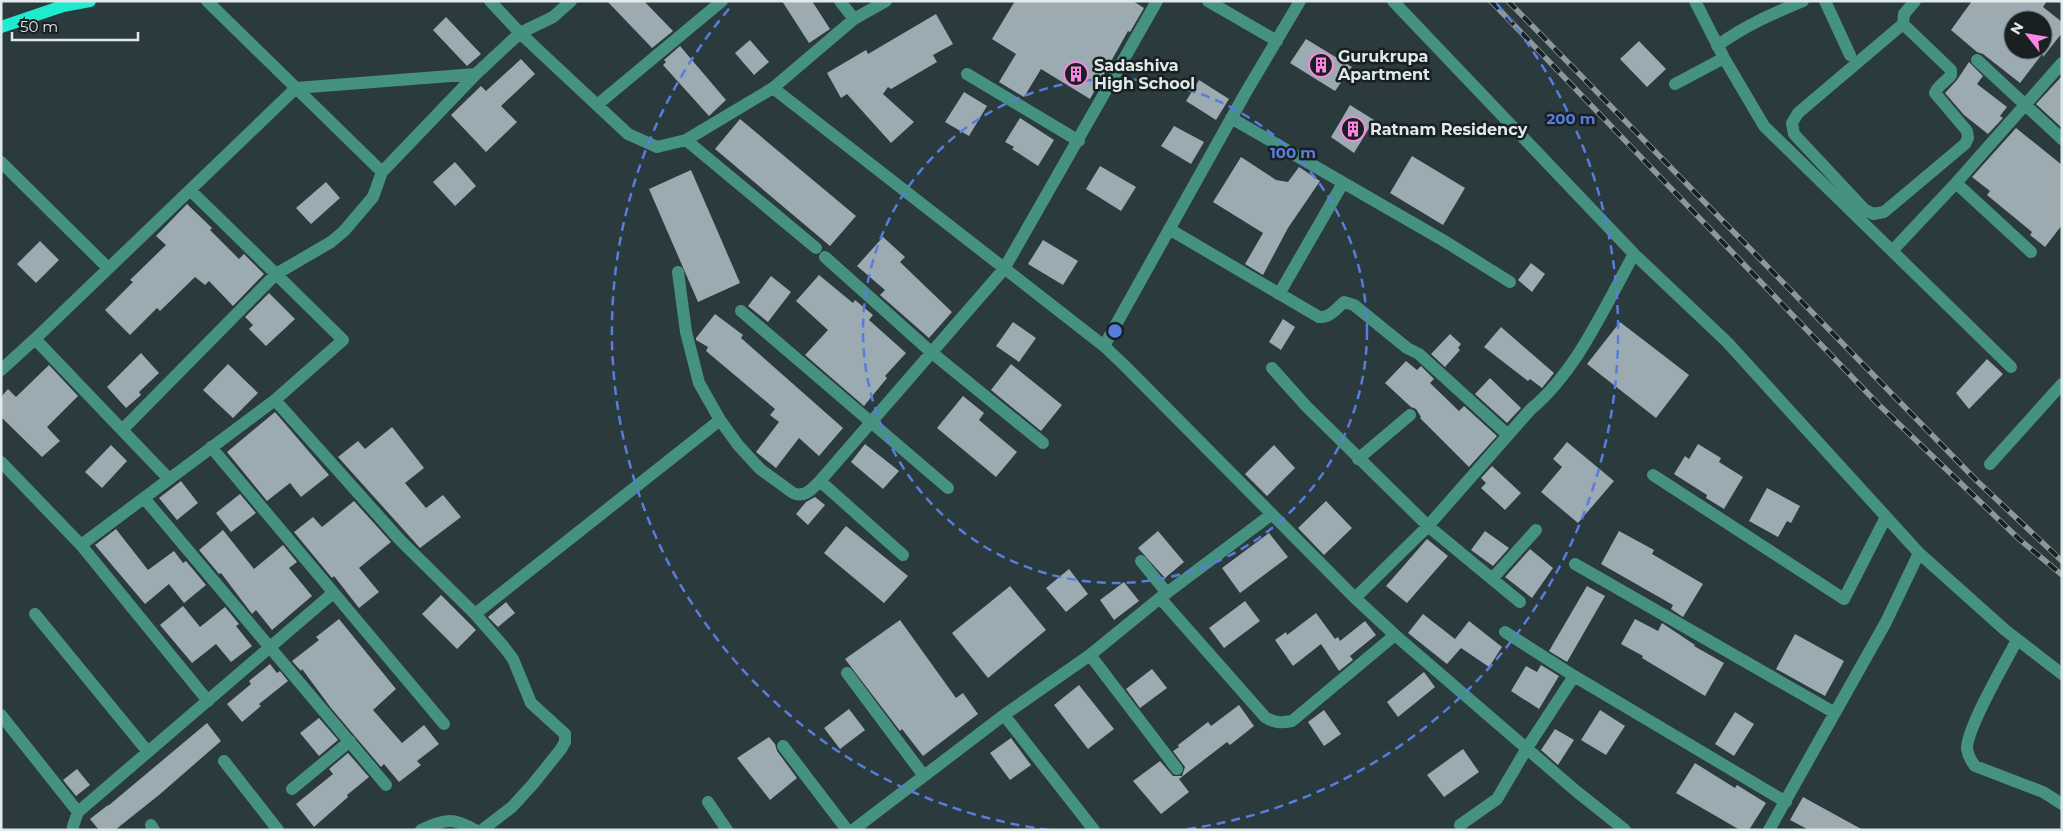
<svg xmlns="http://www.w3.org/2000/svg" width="2063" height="831" font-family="Montserrat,sans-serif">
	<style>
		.building { fill: #9caab2; fill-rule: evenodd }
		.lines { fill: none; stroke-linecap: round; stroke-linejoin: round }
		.minor { stroke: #459283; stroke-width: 12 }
		.major { stroke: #1fecce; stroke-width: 12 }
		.rail-casing { stroke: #8c9899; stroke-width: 5.5 }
		.rail { stroke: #192021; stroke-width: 4; stroke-dasharray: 11; stroke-linecap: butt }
		.ring { fill: none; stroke: #587dde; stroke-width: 2.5; stroke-dasharray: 9 6 }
		.labels { text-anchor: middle; stroke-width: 5; stroke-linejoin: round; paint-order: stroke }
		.poi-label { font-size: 16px; font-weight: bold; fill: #e1eaeb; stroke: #192021; text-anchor: start }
		.centre { fill: #587dde; stroke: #192021; stroke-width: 2.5 }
		.ring-label { font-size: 15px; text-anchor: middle; font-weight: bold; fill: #587dde; stroke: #192021; stroke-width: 5; stroke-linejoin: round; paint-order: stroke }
	</style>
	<rect width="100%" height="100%" fill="#2b3a3c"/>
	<path class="building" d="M607,1H644L673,31L652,48Z
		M782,1H812L830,29L809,43Z
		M1015,1H1133L1144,8L1130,32L1128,31L1090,99L1041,69L1024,97L999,82L1016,54L992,39Z
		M1972,1H2047L2043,7L2062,22V33L2043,57V53L2020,83L1983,54L1977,52L1951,30ZM2013,20H2043V50H2013Z
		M936,14L953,44L933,55L937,62L891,89L888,87L883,94L914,122L891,143L847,94L841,98L827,73L866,50L868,54Z
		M446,17L481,54L467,66L433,30Z
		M1306,39L1352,67L1335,91L1290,63Z
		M750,40L769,62L754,75L735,53Z
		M1639,41L1666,69L1647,87L1620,59Z
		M680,46L726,100L709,116L663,65L666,62L664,60Z
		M521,59L535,74L501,106L517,122L486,152L451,115L481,86L486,91Z
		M1969,62L1983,76L1977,84L2007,107L2000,116L2003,118L1988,134L1964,115L1945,93L1957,80Z
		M2062,76V128L2036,104Z
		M1199,80L1229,99L1216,120L1186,101Z
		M964,92L987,106L969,136L945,122Z
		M1350,105L1374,120L1354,153L1331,137Z
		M1020,118L1054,140L1038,166L1012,149L1014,147L1005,142Z
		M740,119L856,216L830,246L715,149Z
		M1174,126L1204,142L1191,164L1161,146Z
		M2016,128L2062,165V225L2045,247L2030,235L2032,232L1987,195L1990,191L1972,177Z
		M1412,156L1465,188L1443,225L1390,193Z
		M1241,157L1276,180L1288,182L1299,167L1320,181L1288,228L1263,275L1245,264L1263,233L1213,202Z
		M455,162L476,186L455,206L433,182Z
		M1100,166L1136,187L1121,211L1086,189Z
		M691,170L740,283L698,302L649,189Z
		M326,182L340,198L311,224L296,208Z
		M187,204L212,228L210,230L239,259L244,254L264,274L233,306L209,281L205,285L195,277L160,311L157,308L130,335L105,310L133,282L130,280L166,245L156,236Z
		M883,237L905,257L900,262L952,312L929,338L880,295L885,290L857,266Z
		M1043,240L1078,261L1063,285L1028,264Z
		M40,241L59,260L36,283L17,264Z
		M1531,263L1545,274L1532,292L1518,280Z
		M819,275L853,303L855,300L873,315L869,320L906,353L885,376L887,378L864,406L805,355L828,330L796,301Z
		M771,276L791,292L768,322L748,306Z
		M269,293L295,319L266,346L249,329L253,325L245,317Z
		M715,314L743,335L741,338L843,428L819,456L799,438L776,468L756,452L779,422L770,415L775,409L706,351L708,347L696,340V338Z
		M1283,319L1295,327L1281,350L1269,342Z
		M1013,322L1036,338L1019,362L996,346Z
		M1620,322L1689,375L1656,418L1587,364Z
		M1501,327L1554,373L1542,388L1530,379L1528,381L1484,347Z
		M1450,334L1461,344L1458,348L1460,350L1445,367L1431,354Z
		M141,353L159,373L139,392L141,395L126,408L107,387Z
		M1987,359L2003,374L1969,409L1956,393Z
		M1406,361L1417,370L1421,366L1434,379L1430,383L1459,411L1464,406L1497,436L1469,467L1420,418L1421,417L1416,409L1411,407L1385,383Z
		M228,364L258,393L233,418L203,390Z
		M1011,364L1062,405L1041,431L991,390Z
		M49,365L78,396L47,427L60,441L42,457L1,417V397L8,389L16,397Z
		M1490,378L1521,408L1507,423L1475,394Z
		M963,396L984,413L979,420L1017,452L996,477L937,428Z
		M275,412L329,475L301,497L290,483L267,501L227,452Z
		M392,427L424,468L405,483L426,508L443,495L461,517L420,548L338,457L358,441L365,449Z
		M1567,442L1614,481L1578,523L1541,492L1562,467L1553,459Z
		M865,444L899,471L883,489L851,462Z
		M1698,444L1721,458L1719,462L1743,477L1724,509L1706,498L1707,495L1674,474L1685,456L1689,459Z
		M111,445L127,461L102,488L85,472Z
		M1274,445L1295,468L1267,496L1245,474Z
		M1492,466L1521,493L1505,510L1481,488L1486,483L1481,478Z
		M181,481L198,503L177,520L159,498Z
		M1767,488L1800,506L1791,523L1787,521L1778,537L1749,521Z
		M240,494L256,513L231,532L216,513Z
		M815,497L825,505L808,525L796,514L806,502Z
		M354,501L391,542L359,568L379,592L359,608L334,576L332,578L294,532L313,517L322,527Z
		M1326,501L1352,528L1324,555L1298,528Z
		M846,526L908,576L884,603L824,553Z
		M116,529L148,570L174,551L183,563L186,561L206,585L184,603L169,584L145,604L95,545Z
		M223,530L254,569L283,545L297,562L289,568L312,596L272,630L256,610L252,614L221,573L219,574L199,550Z
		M1158,531L1184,562L1165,578L1138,548Z
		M1485,531L1509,548L1493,566L1471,550Z
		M1619,531L1654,550L1652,554L1703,584L1683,617L1671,609L1673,605L1601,564Z
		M1269,533L1288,557L1240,593L1222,568Z
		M1427,539L1448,556L1407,603L1386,586Z
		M1530,549L1553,568L1532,598L1505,577Z
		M1069,569L1088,594L1066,612L1046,588Z
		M1124,582L1139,601L1114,620L1100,600Z
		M1010,586L1046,630L988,678L952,633Z
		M1587,586L1605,596L1567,662L1549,651Z
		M441,595L476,630L457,649L422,614Z
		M1245,601L1260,621L1224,648L1209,628Z
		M506,602L515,613L498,627L488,617Z
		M183,606L200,627L225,607L239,624L236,626L252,646L231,662L216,644L192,663L160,625Z
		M1316,613L1335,639L1338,637L1340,641L1365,621L1376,635L1350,656L1353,660L1339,671L1321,644L1293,666L1275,640L1286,632L1287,635Z
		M1423,614L1455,639L1469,621L1502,647L1489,667L1461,648L1447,664L1408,633Z
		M339,619L396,689L373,710L402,743L424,725L439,744L417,761L421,765L399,782L384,764L381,767L331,708L302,669L301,671L292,661L319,640L316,637Z
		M1635,619L1658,631L1662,623L1695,645L1694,646L1724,663L1705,696L1642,658L1643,656L1621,644Z
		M900,620L956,698L963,693L978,714L923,756L902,729L900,731L845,659Z
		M1795,634L1844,661L1825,696L1776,669Z
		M270,664L277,673L280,671L288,681L259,704L261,706L242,722L227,704L251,684L249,681Z
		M1541,665L1559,676L1539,709L1511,691L1526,666L1537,672Z
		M1152,669L1167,688L1140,708L1126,689Z
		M1424,672L1435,687L1398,717L1387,702Z
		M1079,685L1114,729L1088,749L1054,705Z
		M1239,705L1254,726L1230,745L1227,742L1179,779L1189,792L1161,814L1133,781L1160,761L1173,776H1182L1185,767L1173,751L1179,747L1178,745L1208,722L1211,726Z
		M849,709L865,730L840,749L824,728Z
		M1324,710L1341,734L1324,746L1308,722Z
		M1600,710L1625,726L1606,755L1581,740Z
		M1735,712L1754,724L1734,756L1715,744Z
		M319,718L338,740L319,756L300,733Z
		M207,723L221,741L159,795L115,830H99L90,819L108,805V806Z
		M1555,729L1574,740L1558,765L1541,750Z
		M769,737L775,744L777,751L797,778L770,800L737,758Z
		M1011,738L1031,765L1010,780L990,753Z
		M1463,749L1479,772L1444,797L1427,775Z
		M348,753L369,777L347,795L348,797L314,827L296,804L333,774L329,769Z
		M1695,763L1735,788L1737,785L1766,803L1749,830H1740L1676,793Z
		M77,769L90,785L76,796L63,780Z
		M1803,797L1863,830H1809L1790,820Z"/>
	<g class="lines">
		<path class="minor" d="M207,1L382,172
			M490,1L520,33L628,134L657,147L686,140L773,88L854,19L886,1
			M840,1L854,19
			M1208,1L1277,41
			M1393,1L1634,254L1727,342L1919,553L2005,630L2062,674
			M1695,1L1724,58L1764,126L2011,367
			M1825,1L1850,55
			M1903,24L1951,70V75C1947,81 1937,86 1935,93L1967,131L1968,138L1965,144L1884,212L1873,214L1864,209L1794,134L1792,123L1798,113L1903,24L1904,14L1915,1
			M1717,46C1744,26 1772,14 1803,1
			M1977,60L2062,139
			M967,74L1079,141
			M1675,84L1724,58
			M773,88L1104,346L1124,365L1355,598L1395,635L1576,791L1625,830
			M597,105L722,1
			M1231,118L1446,242L1510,282
			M686,140L816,248
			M1,162L108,268
			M1956,183L2031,252
			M1169,229L1319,317C1330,318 1336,309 1344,302L1354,305L1407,348L1419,354L1508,435
			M1892,251L1956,183L2062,63
			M825,257L931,352L1043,443
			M678,272L686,332L699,383L720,420L738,445L760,469L793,493C805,498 812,489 820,481L1004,269L1157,1
			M1279,294L1343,183
			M741,311L948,488
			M1104,346L1246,92L1300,1
			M1272,368L1306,406L1428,526L1520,602
			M1,370L35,339
			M275,400L400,540L475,614L504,647L513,659L531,703L565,734V742L561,749L533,784L512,807L482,830
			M122,430L276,274L190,190
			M211,447L444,724
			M1358,459L1410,415
			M1,462L81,545L208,701
			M1990,464L2062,384
			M1653,475L1844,599L1886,517
			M169,479L35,339L296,88L476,74
			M820,481L903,555
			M144,498L386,785
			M81,545L275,400L343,340L276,274L331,242L344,231L373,197L382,172L476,74L520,33L553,17L571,1
			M1141,561L1167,593
			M1575,564L1835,713
			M1492,579L1536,530
			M1160,598L1265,717C1274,723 1281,723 1292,721L1395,635
			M1355,598L1428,526L1531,409C1577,371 1605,306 1634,254
			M35,614L148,752
			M475,614L720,420
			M1505,632L1574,676L1786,802
			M2017,640C2006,661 1966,729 1967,749C1968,755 1971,761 1975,766L2043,792L2062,804
			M1090,655L1177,769
			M847,673L924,776
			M1,715L78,812
			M1004,715L1094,830
			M783,746L847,830
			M224,761L278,830
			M292,789L350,741
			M708,802L727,830
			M151,825L154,830
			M1460,825L1497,799L1527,748L1574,676
			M73,830V826L78,812L333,593
			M421,830C445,820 451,816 475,830
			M853,830L1004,715L1090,655L1160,598L1272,514
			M1769,830L1886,622L1919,553"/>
		<path class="major" d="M1,27L63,6L90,1"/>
		<g class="rail-casing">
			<path id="rail" d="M1491,1L1878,404L2019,539L2062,575
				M1508,1L1977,481L2062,561"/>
		</g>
		<use href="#rail" class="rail"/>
	</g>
	<g class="ring">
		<circle cx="1115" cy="331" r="252"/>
		<path d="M1049 830A503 503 0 0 1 733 4M1497 4A503 503 0 0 1 1181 830"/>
	</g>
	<defs>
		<g id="building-ring" transform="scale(1.25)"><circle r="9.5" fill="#192021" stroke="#fc86e4" stroke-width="1.5"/><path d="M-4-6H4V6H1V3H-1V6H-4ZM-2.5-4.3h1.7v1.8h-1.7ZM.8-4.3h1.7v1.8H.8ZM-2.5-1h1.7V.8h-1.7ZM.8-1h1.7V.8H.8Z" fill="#fc86e4"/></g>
	</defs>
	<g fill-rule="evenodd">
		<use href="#building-ring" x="1321" y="65"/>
		<use href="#building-ring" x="1076" y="74"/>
		<use href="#building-ring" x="1353" y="129"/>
	</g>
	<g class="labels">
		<g class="poi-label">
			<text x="1338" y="62">Gurukrupa<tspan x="1338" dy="18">Apartment</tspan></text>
			<text x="1094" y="71">Sadashiva<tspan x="1094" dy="18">High School</tspan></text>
			<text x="1370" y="135">Ratnam Residency</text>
		</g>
	</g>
	<circle cx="1115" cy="331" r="8" class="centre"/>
	<g class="ring-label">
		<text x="1571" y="124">200 m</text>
		<text x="1293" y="158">100 m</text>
	</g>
	<rect width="2063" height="831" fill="none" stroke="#e1eaeb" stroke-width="5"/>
	<g transform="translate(2028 35) rotate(301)"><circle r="24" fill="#192021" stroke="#697172"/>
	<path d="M0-4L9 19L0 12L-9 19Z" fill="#fc86e4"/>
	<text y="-8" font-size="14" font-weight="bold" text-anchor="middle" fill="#e1eaeb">N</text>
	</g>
	<path d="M12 32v8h126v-8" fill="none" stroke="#e1eaeb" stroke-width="2.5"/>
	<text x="20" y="32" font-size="15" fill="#e1eaeb" stroke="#192021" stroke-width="4" paint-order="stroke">50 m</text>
</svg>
